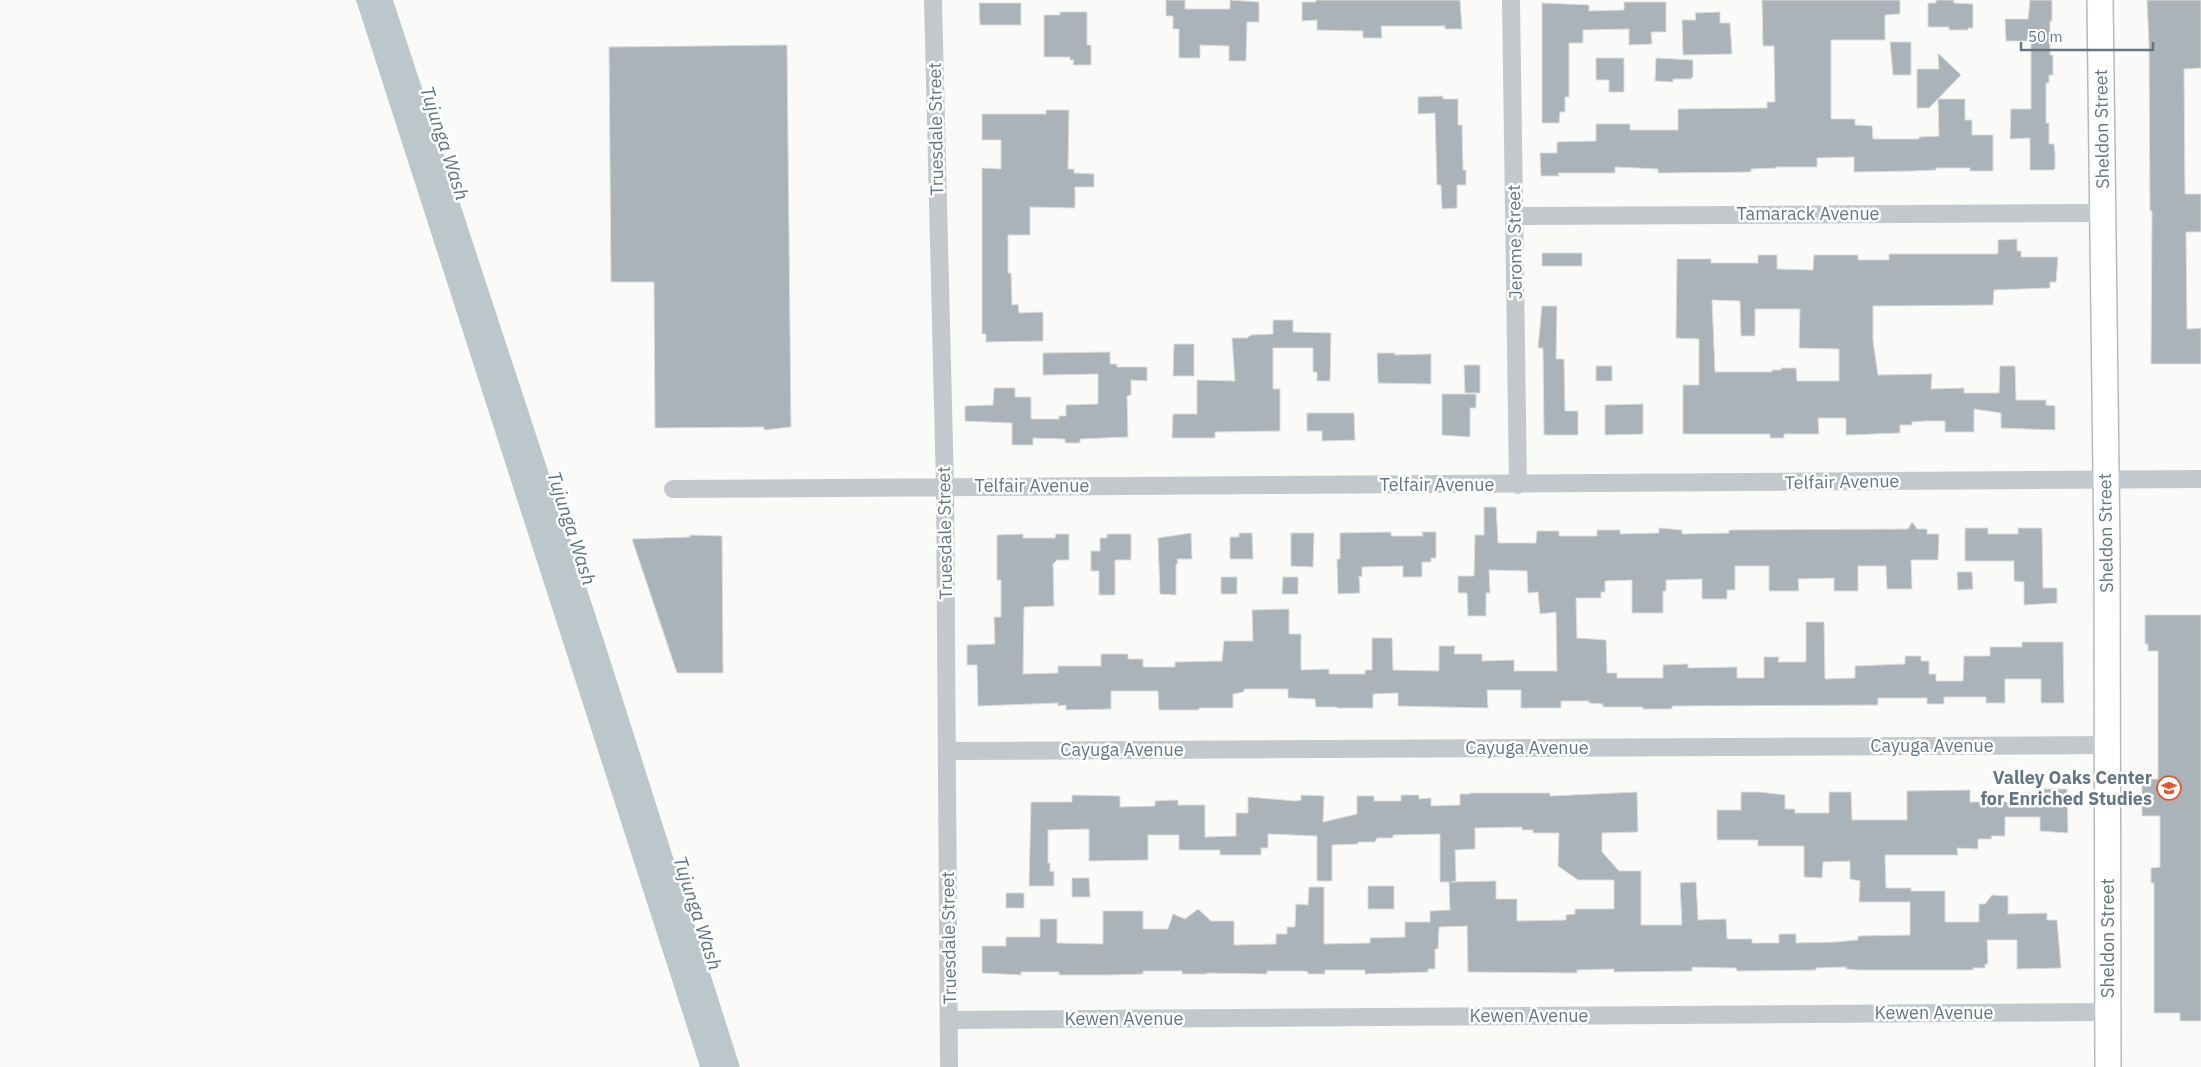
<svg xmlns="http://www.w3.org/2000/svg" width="2201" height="1067" font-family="'IBM Plex Sans',sans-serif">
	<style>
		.water { fill: #bbc7cb }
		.building { fill: #aab3b9; stroke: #dcdcda; fill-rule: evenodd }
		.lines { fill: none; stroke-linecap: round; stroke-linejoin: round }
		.secondary-casing { stroke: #b3babf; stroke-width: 28 }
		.street { stroke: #c3c8cc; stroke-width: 18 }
		.secondary { stroke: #fff; stroke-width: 25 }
		.labels { text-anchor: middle; stroke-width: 5; stroke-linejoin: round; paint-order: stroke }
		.street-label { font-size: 18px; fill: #657683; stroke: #fff }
		.poi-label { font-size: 18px; font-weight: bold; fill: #657683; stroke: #fff; text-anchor: end }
		.water-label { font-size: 19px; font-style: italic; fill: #60757c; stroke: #fff }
	</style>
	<rect width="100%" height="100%" fill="#fafaf8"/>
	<path class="water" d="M356,0H393L605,644L740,1067H700Z"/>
	<path class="building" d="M1166,0H1185V9H1230V0L1259,2V22H1247L1246,61H1229V46L1200,45V58H1179V29H1173V16H1166Z
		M1316,0H1460L1462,29H1445V26H1381L1382,38H1363V31L1317,30V20L1302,21V2H1316Z
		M1762,0H1900V14L1885,15V40H1831V119H1855V125L1872,126L1873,139H1919V137L1939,136L1938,99H1965V120H1972V135H1993V171H1970V168H1936V170L1913,171L1854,172V157L1817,158V167H1776V168L1751,169V172L1658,173V169L1615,167V173H1558L1559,176H1541L1540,153H1557V142L1596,141V124H1630V130H1678V109L1767,108V102H1775L1774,46H1763Z
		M1936,0H1954V3L1973,4V28H1968V30H1949V27H1928V3H1936Z
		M2030,0H2052V21H2050V55H2053V75H2049V83H2046V123H2049V144H2054L2055,154V169L2053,170H2030V138L2010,139L2011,109H2031V41H2006L2005,19H2028Z
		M2147,0H2201V68L2184,69L2185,194H2201V232H2186L2187,329L2201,328V364H2151L2152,211H2150L2149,43Z
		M1624,2H1666V32H1651L1652,44L1629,45V29L1583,30V43H1569V97H1565V112H1560L1559,123H1542V3L1589,5V11L1624,10Z
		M979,3H1021V25H980Z
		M1060,12H1087V45H1091V65H1073L1074,60H1070V57H1044V15H1060Z
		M1720,12V23H1730L1732,54L1683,55L1682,20H1696L1695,13Z
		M1890,42H1911V75H1893Z
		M787,45L791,427L764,430V427L655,428L654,282H611L609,47Z
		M1938,53L1961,75L1929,108H1917V69H1939Z
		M1596,58H1624V92H1609V80H1596Z
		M1656,58L1693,60V76L1691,79H1673V82L1655,81Z
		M1443,96V99H1458V125H1462L1463,170H1466V185H1457V208L1442,209L1441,185H1437L1435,113L1418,114V97Z
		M1046,110H1069L1068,169H1074V173L1094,174V187H1075V208L1030,207V235H1008V273H1011L1012,305L1018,304L1019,313L1043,312V341L986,342V334H982V168L1001,169V140H982V114H1046Z
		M2017,239V251H2021V257H2058L2056,282H2050V288L1994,290L1993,305L1873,306V341L1878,375L1932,374L1931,389L1964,388V393H1999L2000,366H2015L2016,400H2046V405L2055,406V430L2001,428V413L1974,409V432H1945V421H1927L1912,422V425H1900V433L1846,435V418H1818L1819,434H1784V438H1770V434H1683V385H1699V339L1676,338L1677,259H1711V263H1758V255H1777V269L1813,270L1814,255H1858V260H1889V254H1998V240ZM1712,300L1740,301L1741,336H1755V309H1800L1799,348L1839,349V381H1797L1796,368H1781V370H1772V372H1715Z
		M1542,253H1582V266H1542Z
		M1542,306H1557L1556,359H1564L1565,411H1578V435H1544L1543,348H1538Z
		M1273,320H1293V332L1331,333L1330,381H1317V372H1313V348H1273V389H1280V431L1215,432V438H1172L1173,414H1197V380L1235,381L1232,338H1247L1251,335L1273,334Z
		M1174,344H1194V376H1173Z
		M1110,352V364H1117V367H1147V381L1131,380V395L1127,396L1128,437L1080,439V443H1065V439L1033,438V445H1012V423L965,421V406L993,405L994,388H1015V397H1031V419H1059V416H1066V405L1098,404V374L1043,375V353Z
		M1377,353H1395V355L1431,354V384L1378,383Z
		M1464,365H1480V393H1465Z
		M1596,366H1612V381H1596Z
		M1442,394H1476V408H1470V437L1442,435Z
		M1643,404V434L1605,435V405Z
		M1307,413H1354L1355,440L1322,441V431H1307Z
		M1484,507H1496L1498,543H1536L1537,531H1559V536H1597V530H1620V534L1659,533V528L1682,530V534L1729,533V530L1908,529L1912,522L1917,529H1927V534H1939L1938,560H1911L1912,589H1887L1886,566H1858V591H1834V578L1798,579L1799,591H1769V566H1735V590H1727V599H1702V579L1666,580V591H1663V613H1632V580L1605,581V592H1601V598H1576L1577,638L1606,640L1607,673H1617V678H1663V665L1688,664V668L1737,667V678H1764V657H1779L1778,662H1806V622H1824L1825,679L1855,678V666L1905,664V656H1921V661H1929V674H1936V681H1963L1964,656H1990V647H2022V642H2063L2064,703H2041V679H2005V703H1986V697H1944V704H1927V698H1878V705L1672,706V709H1643V707H1603V704L1589,703V701H1561V708H1521V690H1487L1488,708L1398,706V693L1373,694V708H1337V707H1316L1315,699L1288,698V689H1245L1243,692L1233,694V708H1199V710H1159L1158,691H1111V709L1066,710V705L1058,706V703L978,706L977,665H967V645L995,644L994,617H1001V580H997V535L1023,534V538H1055L1056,534H1069V560H1057L1053,564L1054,606L1024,607L1023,674L1058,673V666H1101V654H1128V659H1143V667H1175V662L1222,661L1224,641H1253L1252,610L1289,609V634H1301V670L1329,669V674H1365V670H1372V638H1392L1393,670L1439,671V646H1455L1454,654H1482V661L1514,660V671H1557L1556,612L1540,614L1538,592L1528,593L1527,571L1489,570L1490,593H1486V616H1468L1467,593H1458V576H1474L1475,535H1484Z
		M1965,528H1988V534H2018V528H2042L2043,588H2057V603L2024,605V582L2014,581V561H1965Z
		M1391,532V536H1423L1422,532H1436V558H1431V562H1422V577H1403V566L1362,567V577L1359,576L1360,593L1338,594L1337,559H1340V533Z
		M1191,533L1192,559H1177L1178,564H1176V595L1160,594L1158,538Z
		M1239,533H1252L1253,559H1230V537H1239Z
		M1291,533H1314L1313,567L1291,566Z
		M1107,534H1131V560H1115V595H1099V571H1091V551H1100V538H1107Z
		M690,535L722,536L723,673H677L632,539L690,537Z
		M1957,572H1972L1973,589L1958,590Z
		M1221,577H1237V594H1221Z
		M1283,577H1298V594H1282Z
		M2145,615H2201V1021H2180V1013H2154V883H2151V868L2160,867V816H2142V779H2158V651H2148V644H2145Z
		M2044,789H2067L2068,833L2040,831V817H2005V836H1991L1992,839H1978V849L1957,848L1958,855H1885L1886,888H1911V891H1945V922H1979V904H1985L1992,895L2008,896V914L2047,913V920H2057L2061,968L2017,969V940H1987L1988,964H1985V968H1973V970H1859L1846,969V967L1816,968V970L1737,971L1736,968H1733L1692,967V971L1614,972V969L1577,970V973L1468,972L1467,926L1439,927L1438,949H1435V969H1428V972L1365,974V970H1325V974H1308V972L1304,971H1267V974L1207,973V974H1182V971H1143V974L1110,975H1059V972H1021V975L982,973V946H1006V937H1040V919H1057V943L1103,944V911H1143V929H1168L1173,914L1185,919L1198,909L1211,921H1234V945L1276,944V934H1287V927H1295L1296,904L1308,905L1309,887H1324V944L1370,943V938L1405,937V922H1430V911L1450,910L1449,882H1440V834L1393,835V838H1377L1375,842H1358V844L1332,845V881H1317V836L1268,834V848H1261V855H1220V850H1179V835H1148V860L1089,861V829L1048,830V863H1050V872L1054,871V886H1029L1031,802H1072V795L1120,796V807L1155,806V801L1178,800V805H1205V837L1236,836V813H1248V797L1296,801L1301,800V795L1324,796L1323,822L1357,814V796H1374V801H1401V795H1419V799L1431,798V806L1460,805V794H1470V793H1550V796L1637,792L1638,832L1602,833V852L1619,871H1641V925H1682L1680,883L1696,882L1698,920L1726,919L1727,939H1752V943H1779V934H1796V943L1836,942L1858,940V936L1910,935V902H1859L1860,881L1850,879V861L1823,862L1822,878L1804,877V846H1758V840H1717V810H1741V792H1760L1785,795V809H1795V813H1829V792H1851L1852,820H1907V791L1970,790V802H2011V793H2044ZM1522,827V830H1533V833H1559L1558,866L1578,880H1614V909H1575V914L1566,915V920L1517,921V899H1496V881L1451,882L1456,881L1455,850L1475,849V828Z
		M1072,878H1089L1090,897H1072Z
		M1368,886H1394V909H1368Z
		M1006,893H1024V908H1006Z"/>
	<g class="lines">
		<g class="secondary-casing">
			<path id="secondary" d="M2100,0L2107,551L2108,1067"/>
		</g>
		<path class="street" d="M933,0L945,486L949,1067
			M1511,0L1518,485
			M1515,216L2102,213
			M673,489L2201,479
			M947,751L2108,745
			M950,1020L2108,1012"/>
		<use href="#secondary" class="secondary"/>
	</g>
	<defs>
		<g id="school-ring" transform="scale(1.25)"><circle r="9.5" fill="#fff" stroke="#e4572e" stroke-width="1.5"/><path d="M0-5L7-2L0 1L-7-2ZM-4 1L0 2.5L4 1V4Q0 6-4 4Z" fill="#e4572e"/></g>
	</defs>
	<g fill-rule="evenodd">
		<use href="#school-ring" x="2169" y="788"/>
	</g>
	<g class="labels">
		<g class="street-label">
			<text transform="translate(936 129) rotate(-91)" y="6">Truesdale Street</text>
			<text transform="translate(2102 129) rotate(-91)" y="6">Sheldon Street</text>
			<text x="1808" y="220">Tamarack Avenue</text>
			<text transform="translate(1515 242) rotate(-91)" y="6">Jerome Street</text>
			<text transform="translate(1842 482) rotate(-1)" y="6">Telfair Avenue</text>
			<text x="1437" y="491">Telfair Avenue</text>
			<text x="1032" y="492">Telfair Avenue</text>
			<text transform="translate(945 533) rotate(-91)" y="6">Truesdale Street</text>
			<text transform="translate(2106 533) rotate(-91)" y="6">Sheldon Street</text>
			<text x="1932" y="752">Cayuga Avenue</text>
			<text x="1527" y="754">Cayuga Avenue</text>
			<text x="1122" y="756">Cayuga Avenue</text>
			<text transform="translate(949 938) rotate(-91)" y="6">Truesdale Street</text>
			<text transform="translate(2108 938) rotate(-90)" y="6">Sheldon Street</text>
			<text x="1934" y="1019">Kewen Avenue</text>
			<text x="1529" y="1022">Kewen Avenue</text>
			<text x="1124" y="1025">Kewen Avenue</text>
		</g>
		<g class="poi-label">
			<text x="2152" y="784">Valley Oaks Center<tspan x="2152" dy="21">for Enriched Studies</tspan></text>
		</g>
		<g class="water-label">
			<text transform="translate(445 143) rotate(72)" y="7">Tujunga Wash</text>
			<text transform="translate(572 528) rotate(72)" y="7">Tujunga Wash</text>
			<text transform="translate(698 913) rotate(72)" y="7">Tujunga Wash</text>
		</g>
	</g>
	<path d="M2021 42v8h132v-8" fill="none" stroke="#657683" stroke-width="2.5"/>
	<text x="2028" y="42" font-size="15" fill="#657683" stroke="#ffffff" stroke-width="4" paint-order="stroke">50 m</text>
</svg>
